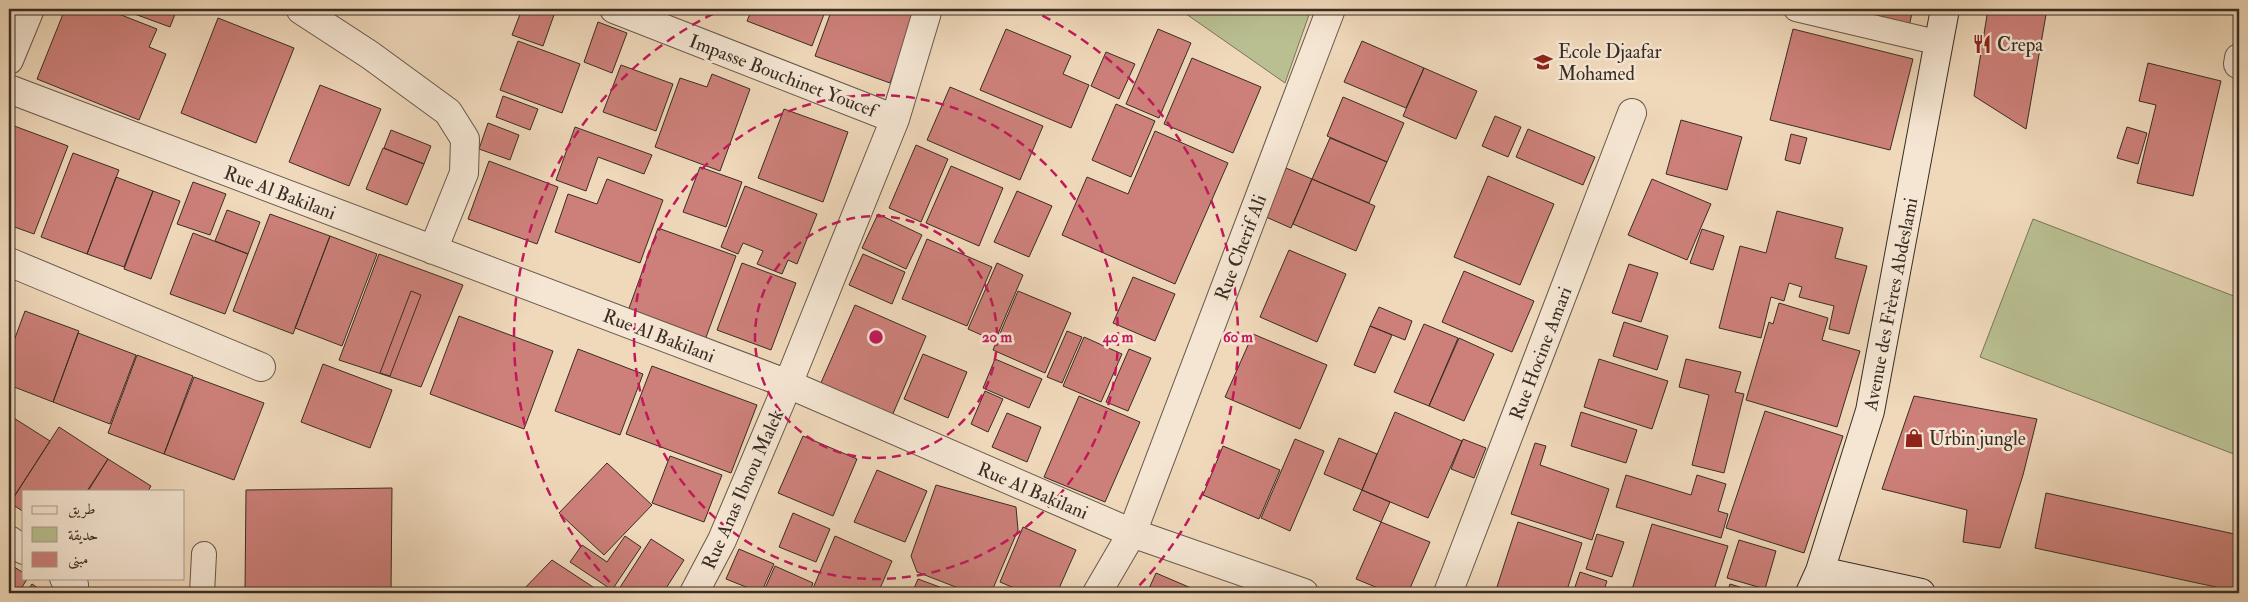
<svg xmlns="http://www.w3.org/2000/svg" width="2248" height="602" font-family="'IM FELL Double Pica',Amiri,serif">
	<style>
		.green { fill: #b9bf91; stroke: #78765a }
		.building { fill: #cd807a; stroke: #382d24 }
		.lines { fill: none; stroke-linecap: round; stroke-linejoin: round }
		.service-casing { stroke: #66584a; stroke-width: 26 }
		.minor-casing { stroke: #66584a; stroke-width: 30 }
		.secondary-casing { stroke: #382d24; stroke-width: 30 }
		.service { stroke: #f5e6d3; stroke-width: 24 }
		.minor { stroke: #f5e6d3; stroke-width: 28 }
		.secondary { stroke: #f5e6d3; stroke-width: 28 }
		.ring { fill: none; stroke: #c2185b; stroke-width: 2.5; stroke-dasharray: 9 6 }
		.labels { text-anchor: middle; stroke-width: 5; stroke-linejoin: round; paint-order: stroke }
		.poi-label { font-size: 19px; fill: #382d24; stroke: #f5e6d3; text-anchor: start }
		.street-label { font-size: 19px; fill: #382d24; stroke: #f5e6d3 }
		.centre { fill: #c2185b; stroke: #f5e6d3; stroke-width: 2.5 }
		.ring-label { font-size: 15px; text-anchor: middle; font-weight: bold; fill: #c2185b; stroke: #f5e6d3; stroke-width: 5; stroke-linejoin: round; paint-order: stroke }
	</style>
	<rect width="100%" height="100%" fill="#f0d9bb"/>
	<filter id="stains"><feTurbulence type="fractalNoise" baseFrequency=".004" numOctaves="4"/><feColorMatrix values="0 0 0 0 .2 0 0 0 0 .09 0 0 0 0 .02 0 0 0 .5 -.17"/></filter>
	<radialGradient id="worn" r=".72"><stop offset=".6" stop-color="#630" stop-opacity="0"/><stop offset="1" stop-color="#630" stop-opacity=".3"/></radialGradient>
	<path class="green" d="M1179,9H1311L1285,83Z
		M2033,219L2239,298V456L1980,357Z"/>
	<path class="building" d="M65,9H106L157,29L149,47L166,54L139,120L37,79Z
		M121,9H177L170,27Z
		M522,9H545L555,12L543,46L512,35Z
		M752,9H826L812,46L747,21Z
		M832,9H910L917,11L890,83L815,56Z
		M1841,9H1913L1909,26Z
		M1988,9H2047L2026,129L1974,96Z
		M218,18L294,48L256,143L181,113Z
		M598,22L627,33L612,73L584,62Z
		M1006,29L1071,56L1063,74L1089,85L1071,128L980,90Z
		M1158,29L1191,43L1159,118L1126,104Z
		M1793,29L1913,59L1890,150L1770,120Z
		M518,41L580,64L562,113L500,90Z
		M1362,41L1424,68L1406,108L1344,82Z
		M1106,52L1135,64L1119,99L1091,86Z
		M1192,58L1261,87L1233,153L1164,124Z
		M2148,63L2221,81L2193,196L2137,183L2156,105L2139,101Z
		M621,65L673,84L656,131L603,112Z
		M1424,68L1477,91L1456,139L1403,116Z
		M712,74L750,89L720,171L655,147L680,78L707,87Z
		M320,85L381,109L349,186L289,162Z
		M950,87L1043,126L1020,180L927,140Z
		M503,96L538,109L530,130L496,117Z
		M1343,97L1404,123L1387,162L1327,136Z
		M1116,104L1155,121L1131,177L1092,160Z
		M784,109L848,132L823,202L758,178Z
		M1495,116L1521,127L1508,157L1482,146Z
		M1681,120L1742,137L1727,190L1666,174Z
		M488,123L519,135L510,160L479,149Z
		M9,124L68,146L34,234L9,225Z
		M575,127L652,155L644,174L598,157L586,191L556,180Z
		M2127,127L2147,133L2138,164L2117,158Z
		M1528,129L1595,157L1583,185L1516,157Z
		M391,130L431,146L424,164L384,148Z
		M1155,131L1228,163L1175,284L1062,235L1087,177L1128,194Z
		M1791,134L1807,138L1800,164L1785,160Z
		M1330,138L1387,162L1369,203L1312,179Z
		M916,145L948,159L921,222L889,208Z
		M383,148L424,164L407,205L366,189Z
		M73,153L119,170L87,254L41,237Z
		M489,161L558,187L537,244L468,219Z
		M951,166L1003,188L979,246L926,223Z
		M700,167L742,182L726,227L683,212Z
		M1286,168L1312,179L1291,228L1266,217Z
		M1488,176L1554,204L1520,285L1454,257Z
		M116,177L153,191L124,267L87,254Z
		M607,179L663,200L640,263L555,232L568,194L597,204Z
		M1312,179L1375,206L1356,251L1293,224Z
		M1652,179L1711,204L1687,260L1628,235Z
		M193,182L226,194L210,235L177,224Z
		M745,186L817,214L797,264L788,260L782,274L757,264L763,251L743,243L738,254L721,247Z
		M153,191L180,201L151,279L124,269Z
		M1017,191L1052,206L1029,257L994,242Z
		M227,210L260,222L248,254L215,241Z
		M1777,211L1843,228L1835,258L1867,266L1849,334L1829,329L1834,306L1799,297L1802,287L1789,283L1784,301L1771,297L1761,338L1719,328L1740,246L1766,253Z
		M270,214L330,236L293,334L233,311Z
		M878,214L922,235L906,269L862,248Z
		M658,228L736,256L705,340L628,311Z
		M1702,229L1724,236L1713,270L1690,263Z
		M193,233L248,254L225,314L170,294Z
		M330,236L377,254L342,346L295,328Z
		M927,239L992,267L967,326L902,299Z
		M1289,250L1346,274L1317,342L1260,317Z
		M379,254L463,285L421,387L339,360Z
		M863,254L905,272L892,304L849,285Z
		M742,263L796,283L771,350L717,330Z
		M997,263L1023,275L995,341L968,329Z
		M1629,264L1658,273L1641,322L1612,313Z
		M1464,271L1534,301L1512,352L1442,322Z
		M1133,277L1175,294L1155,341L1113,323Z
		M411,291L421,295L390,376L380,373Z
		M1018,291L1071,313L1045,373L993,350Z
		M1779,303L1828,318L1822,340L1860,351L1837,427L1746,400L1769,322L1773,324Z
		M855,305L926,336L892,416L820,385Z
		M1379,307L1412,321L1405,340L1370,326Z
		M25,311L79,331L53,402L9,385V354Z
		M459,316L553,351L524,429L430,394Z
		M1624,322L1668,336L1657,370L1613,356Z
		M1424,324L1458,338L1429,406L1394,392Z
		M1370,326L1392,335L1375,373L1354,365Z
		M1067,331L1082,337L1062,383L1047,377Z
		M78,333L136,355L110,424L53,402Z
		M1253,334L1327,365L1300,429L1225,397Z
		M1084,337L1122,354L1101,402L1063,386Z
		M1459,338L1494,354L1464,421L1429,406Z
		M578,349L643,374L620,435L555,411Z
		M1129,349L1151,358L1128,411L1106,402Z
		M923,354L967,372L948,418L904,399Z
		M137,355L193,376L164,454L108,433Z
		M995,359L1042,379L1029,408L983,388Z
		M1599,359L1668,381L1652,429L1584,407Z
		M1686,359L1741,372L1735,392L1744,394L1724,473L1692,465L1709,395L1679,387Z
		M323,364L392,390L370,448L301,422Z
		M652,366L757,405L731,473L626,434Z
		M194,377L264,403L234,480L164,454Z
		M985,391L1003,399L988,432L971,424Z
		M1079,396L1140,422L1105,502L1044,477Z
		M1914,396L2037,419L2023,475L2000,548L1963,542L1967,510L1882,489Z
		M1765,411L1843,436L1804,553L1726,528Z
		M1395,412L1462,441L1428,518L1362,490Z
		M1581,412L1637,430L1626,463L1571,446Z
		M1007,413L1041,427L1027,462L992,447Z
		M9,415L50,441L10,503L9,502Z
		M59,427L108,459L87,491H24V512L10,503Z
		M803,436L857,459L833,516L778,493Z
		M1339,438L1377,454L1362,490L1324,474Z
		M1295,439L1324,451L1290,531L1261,518Z
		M1463,439L1486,448L1474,478L1451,469Z
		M1535,443L1546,446L1540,465L1609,489L1592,540L1511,514Z
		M1223,446L1280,470L1259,519L1203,495Z
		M670,456L722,475L704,522L652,503Z
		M108,459L151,486L148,491H88Z
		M607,463L652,505L604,555L559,513Z
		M877,470L927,491L905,542L854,522Z
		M1626,475L1691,495L1697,475L1726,484L1718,511L1728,514L1721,538L1616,507Z
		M936,485L1016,507L1018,530L991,593H971L917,572L911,556Z
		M392,488L391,593H245L246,490Z
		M1362,490L1390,502L1381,522L1353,510Z
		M2046,493L2239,535V592L2035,548Z
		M793,513L830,529L816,562L779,547Z
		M1381,522L1430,542L1408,593H1390L1356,579Z
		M1518,522L1582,543L1566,593H1495Z
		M1652,524L1728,546L1713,593H1631Z
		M1023,527L1076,550L1057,593H1026L1000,582Z
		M1597,534L1624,542L1612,577L1586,569Z
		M625,536L641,547L612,590L570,562L582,545L607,562Z
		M835,536L892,561L878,593H811Z
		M651,539L684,560L663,593H626L619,589Z
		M1739,540L1776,551L1765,589L1727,578Z
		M739,549L774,564L761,593L726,579Z
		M552,560L602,593H520Z
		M9,564L24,573V578H28L18,593H9Z
		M775,566L813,583L809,593H763Z
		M1580,572L1607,581L1603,593H1573Z
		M1156,573L1198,591L1197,593H1147Z
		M918,579L956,593H912Z
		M32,584L45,593H26Z
		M1730,584L1759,593H1727Z"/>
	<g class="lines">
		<g class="service-casing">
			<path id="service" d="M1796,9L1940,43
				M202,593L204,554"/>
		</g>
		<g class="minor-casing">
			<path id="minor" d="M614,9L895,119
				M301,10L370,55L448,112L465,139L464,173L433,250
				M9,60L30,9
				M2238,64L2239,58
				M9,89L788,384L1132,533L1304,593
				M9,262L261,367
				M9,540L24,550
				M64,578L74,585
				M694,593L722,540L788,384L895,119L928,9
				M1097,593L1132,533L1331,9
				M1448,593L1632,113"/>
		</g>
		<g class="secondary-casing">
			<path id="secondary" d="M1820,571L1921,593
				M1810,593L1820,571L1870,411L1945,9"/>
		</g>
		<use href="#service" class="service"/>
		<use href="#minor" class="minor"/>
		<use href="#secondary" class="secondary"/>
	</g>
	<g class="ring">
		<circle cx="876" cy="337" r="121"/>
		<circle cx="876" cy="337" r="242"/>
		<path d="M620 593A362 362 0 0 1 723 9M1029 9A362 362 0 0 1 1132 593"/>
	</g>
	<defs>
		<g id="restaurant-bare" transform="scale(1.5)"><path d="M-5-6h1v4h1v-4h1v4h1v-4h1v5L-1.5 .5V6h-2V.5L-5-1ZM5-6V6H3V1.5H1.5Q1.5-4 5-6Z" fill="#8f2418" stroke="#f5e6d3" stroke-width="2.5" paint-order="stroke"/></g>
		<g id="school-bare" transform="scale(1.5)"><path d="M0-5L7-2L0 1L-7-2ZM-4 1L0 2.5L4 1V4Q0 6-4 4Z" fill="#8f2418" stroke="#f5e6d3" stroke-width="2.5" paint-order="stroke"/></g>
		<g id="shop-bare" transform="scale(1.5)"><path d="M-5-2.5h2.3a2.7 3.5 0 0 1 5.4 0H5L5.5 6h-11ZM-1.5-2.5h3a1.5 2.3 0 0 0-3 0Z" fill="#8f2418" stroke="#f5e6d3" stroke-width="2.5" paint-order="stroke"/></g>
	</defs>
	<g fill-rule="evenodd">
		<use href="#restaurant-bare" x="1982" y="44"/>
		<use href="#school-bare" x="1543" y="62"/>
		<use href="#shop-bare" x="1914" y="438"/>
	</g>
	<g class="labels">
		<g class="poi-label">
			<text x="1997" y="51">Crepa</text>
			<text x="1558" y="58">Ecole Djaafar<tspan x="1558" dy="22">Mohamed</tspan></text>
			<text x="1929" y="445">Urbin jungle</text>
		</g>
		<g class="street-label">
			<text transform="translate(783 75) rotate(21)" y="7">Impasse Bouchinet Youcef</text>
			<text transform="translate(280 192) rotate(21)" y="7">Rue Al Bakilani</text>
			<text transform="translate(1240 247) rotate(-69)" y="7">Rue Cherif Ali</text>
			<text transform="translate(1890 304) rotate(-79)" y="7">Avenue des Frères Abdeslami</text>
			<text transform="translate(659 335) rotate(21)" y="7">Rue Al Bakilani</text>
			<text transform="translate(1540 353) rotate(-69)" y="7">Rue Hocine Amari</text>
			<text transform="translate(742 489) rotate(-66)" y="7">Rue Anas Ibnou Malek</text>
			<text transform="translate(1033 490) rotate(23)" y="7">Rue Al Bakilani</text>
		</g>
	</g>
	<circle cx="876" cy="337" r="8" class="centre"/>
	<g class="ring-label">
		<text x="997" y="342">20 m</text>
		<text x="1118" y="342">40 m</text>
		<text x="1238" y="342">60 m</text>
	</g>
	<rect width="2248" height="602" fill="none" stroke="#f0d9bb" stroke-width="30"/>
	<rect x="10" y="10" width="2228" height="582" fill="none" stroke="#382d24" stroke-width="2.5"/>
	<rect x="15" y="15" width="2218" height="572" fill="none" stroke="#382d24"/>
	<rect x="22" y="490" width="162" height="90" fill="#f5e6d3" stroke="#a99c8d"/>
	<rect x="32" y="506" width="25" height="8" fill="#f5e6d3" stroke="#a99c8d"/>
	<text x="68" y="514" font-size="15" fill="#382d24">طريق</text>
	<rect x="32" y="527" width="25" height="15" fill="#b9bf91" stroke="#a99c8d"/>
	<text x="68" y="540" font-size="15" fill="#382d24">حديقة</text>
	<rect x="32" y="552" width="25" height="15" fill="#cd807a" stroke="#a99c8d"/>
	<text x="68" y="564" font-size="15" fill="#382d24">مبنى</text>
	<rect width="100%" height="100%" filter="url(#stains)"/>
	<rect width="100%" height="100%" fill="url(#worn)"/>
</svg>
